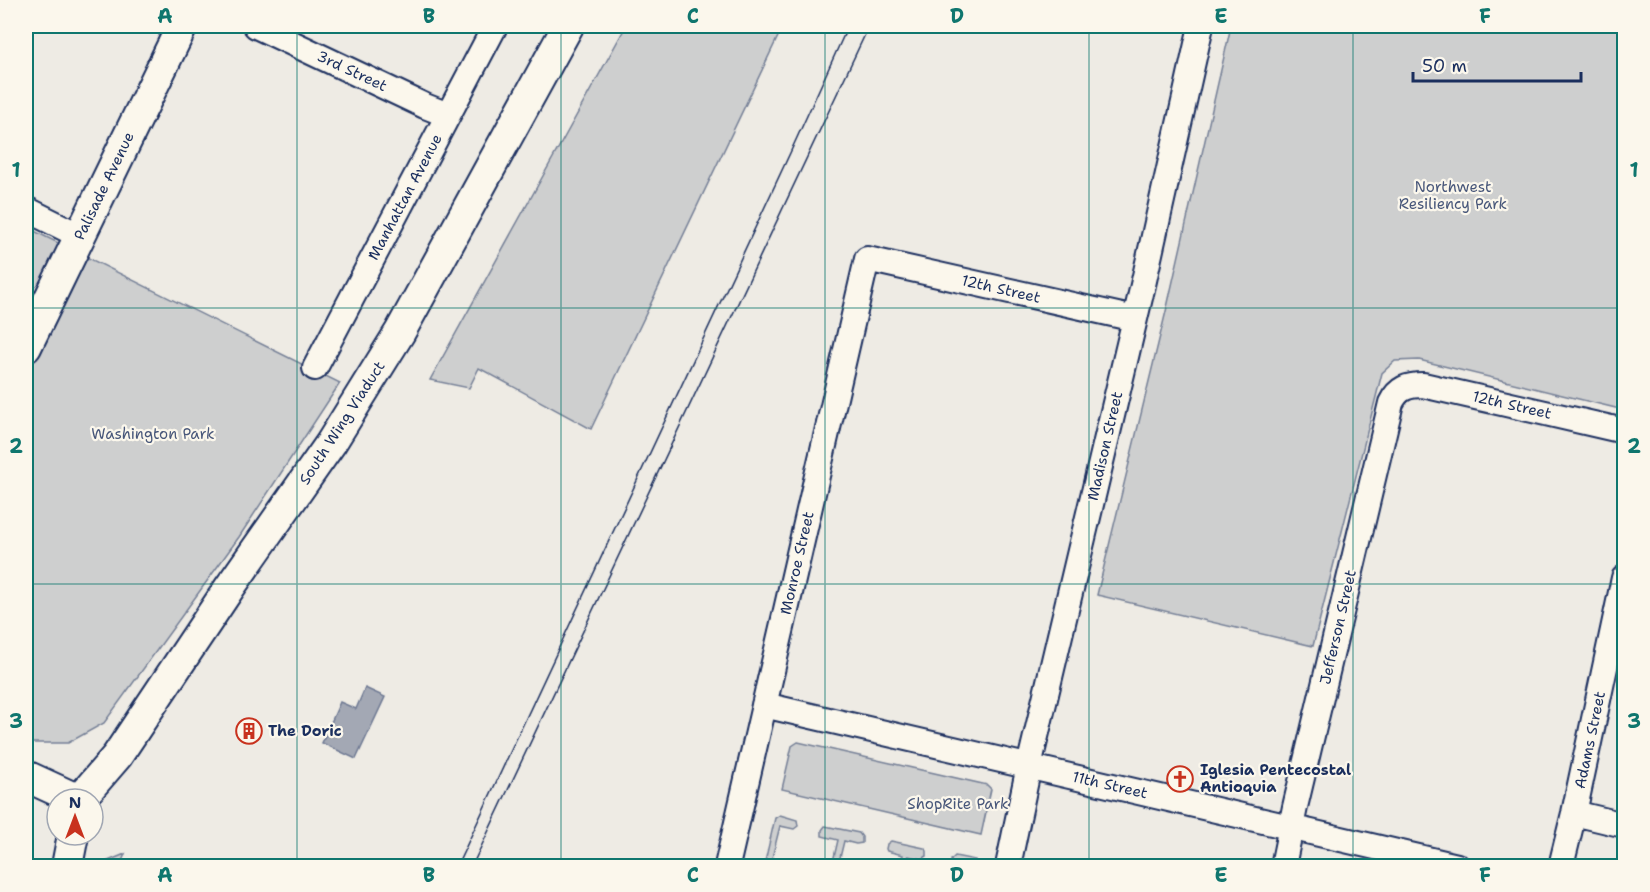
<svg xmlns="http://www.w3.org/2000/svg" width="1650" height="892" font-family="'Shantell Sans',sans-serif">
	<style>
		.green { fill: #cecfcf; stroke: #747f96; stroke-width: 1.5 }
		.water { fill: #a3a8b4; stroke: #6d7892; stroke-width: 1.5 }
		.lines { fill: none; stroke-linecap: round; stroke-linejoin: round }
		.minor-casing { stroke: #1b2f5e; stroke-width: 28 }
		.major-casing { stroke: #1b2f5e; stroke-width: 34 }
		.minor { stroke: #fbf7ec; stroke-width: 24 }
		.major { stroke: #fbf7ec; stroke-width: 30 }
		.tram { stroke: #1b2f5e; stroke-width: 1.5 }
		.grid { fill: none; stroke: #0f766e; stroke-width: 1.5; stroke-opacity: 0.55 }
		.labels { text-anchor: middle; stroke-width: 4.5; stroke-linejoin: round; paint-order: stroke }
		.street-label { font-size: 15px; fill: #1b2f5e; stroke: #fbf7ec }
		.park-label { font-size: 15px; fill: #48577a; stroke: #fbf7ec }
		.poi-label { font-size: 15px; font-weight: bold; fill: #1b2f5e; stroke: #fbf7ec; text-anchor: start }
		.neatline { fill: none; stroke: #0f766e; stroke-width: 2 }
		.grid-label { font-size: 20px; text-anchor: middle; font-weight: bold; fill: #0f766e }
	</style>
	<rect width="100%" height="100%" fill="#eeebe4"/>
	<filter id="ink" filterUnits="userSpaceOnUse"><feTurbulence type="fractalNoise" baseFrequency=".0167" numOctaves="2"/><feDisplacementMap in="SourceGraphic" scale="12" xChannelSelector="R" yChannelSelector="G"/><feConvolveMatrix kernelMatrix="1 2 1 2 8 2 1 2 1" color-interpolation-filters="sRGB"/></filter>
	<g filter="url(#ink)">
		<path class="green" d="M626,26H783L591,429L479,368L469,388L430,380Z
			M1231,26H1624V410L1419,360L1395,361L1382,373L1313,646L1097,595L1168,303Z
			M26,227L340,383L239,537L104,723L68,743H26Z
			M798,742L987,785L991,789L981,835L782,789L792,746Z
			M780,815L797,820L798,826L794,829L780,826L770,866H764L775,818Z
			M825,826L859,833L862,837V843L856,844L844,841L838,866H832L838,840L822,836V830Z
			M891,841L924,848L927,851V856L922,859L908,856L905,866H901L903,855L887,851L886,849L887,844Z
			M125,854L120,866H102L103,863Z
			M955,856L975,860L973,866H952L951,860Z"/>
		<path class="water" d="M365,688L385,697L356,759L322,743L340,702L356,709Z"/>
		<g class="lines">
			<g class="minor-casing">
				<path id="minor" d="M256,26L425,106L448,115
					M26,209L80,236
					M315,368L495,26
					M764,705L1457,866
					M1574,813L1624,825
					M727,866L867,259L1135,319
					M1008,866L1029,766L1143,285L1201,26
					M1283,866L1295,807L1391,403C1398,388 1408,385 1423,385L1624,431
					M1561,866L1574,813L1624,578"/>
			</g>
			<g class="major-casing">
				<path id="major" d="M26,347L182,26
					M26,776L76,799
					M80,799L117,756L230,587L331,443L400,332L568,26
					M67,866L73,835"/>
			</g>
			<use href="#minor" class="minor"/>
			<use href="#major" class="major"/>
			<path class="tram" d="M457,866L790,153L848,26
				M472,866L869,26"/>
		</g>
	</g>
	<path class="grid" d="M297,26V866M561,26V866M825,26V866M1089,26V866M1353,26V866M26,308H1624M26,584H1624"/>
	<defs>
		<g id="building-ring" transform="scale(1.35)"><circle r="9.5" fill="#fbf7ec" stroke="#c8321e" stroke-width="1.5"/><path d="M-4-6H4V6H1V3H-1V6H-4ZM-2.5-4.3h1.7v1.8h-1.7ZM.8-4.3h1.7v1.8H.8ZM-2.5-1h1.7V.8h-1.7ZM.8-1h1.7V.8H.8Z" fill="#c8321e"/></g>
		<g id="church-ring" transform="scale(1.35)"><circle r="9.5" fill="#fbf7ec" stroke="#c8321e" stroke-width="1.5"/><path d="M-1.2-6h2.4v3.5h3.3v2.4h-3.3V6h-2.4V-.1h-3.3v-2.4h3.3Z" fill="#c8321e"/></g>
	</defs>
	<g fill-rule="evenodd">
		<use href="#building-ring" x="249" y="731"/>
		<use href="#church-ring" x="1180" y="779"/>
	</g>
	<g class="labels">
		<g class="street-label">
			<text transform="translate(352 71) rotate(25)" y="5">3rd Street</text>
			<text transform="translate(104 186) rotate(-64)" y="5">Palisade Avenue</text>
			<text transform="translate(405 197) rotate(-62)" y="5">Manhattan Avenue</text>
			<text transform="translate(1001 289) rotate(13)" y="5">12th Street</text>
			<text transform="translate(1512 405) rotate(13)" y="5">12th Street</text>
			<text transform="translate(342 423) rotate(-57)" y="5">South Wing Viaduct</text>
			<text transform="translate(1105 446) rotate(-77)" y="5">Madison Street</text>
			<text transform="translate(797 563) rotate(-77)" y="5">Monroe Street</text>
			<text transform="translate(1338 627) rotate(-77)" y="5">Jefferson Street</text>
			<text transform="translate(1590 740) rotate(-78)" y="5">Adams Street</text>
			<text transform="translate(1110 785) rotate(13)" y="5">11th Street</text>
		</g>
		<g class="park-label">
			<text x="1453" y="192">Northwest<tspan x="1453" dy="17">Resiliency Park</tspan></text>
			<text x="153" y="439">Washington Park</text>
			<text x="958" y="809">ShopRite Park</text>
		</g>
		<g class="poi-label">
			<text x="268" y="736">The Doric</text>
			<text x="1200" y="775">Iglesia Pentecostal<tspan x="1200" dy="17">Antioquia</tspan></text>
		</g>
	</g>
	<rect width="1650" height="892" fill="none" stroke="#fbf7ec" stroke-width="66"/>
	<g transform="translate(75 817)"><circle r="28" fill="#fbf7ec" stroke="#a1a7b3" stroke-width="1.5"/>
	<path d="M0-4.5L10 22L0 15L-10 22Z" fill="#c8321e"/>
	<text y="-9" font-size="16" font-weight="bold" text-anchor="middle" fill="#1b2f5e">N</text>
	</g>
	<path d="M1413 72v9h168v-9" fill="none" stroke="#1b2f5e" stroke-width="3"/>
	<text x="1422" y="72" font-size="18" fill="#1b2f5e" stroke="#fbf7ec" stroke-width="4.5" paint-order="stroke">50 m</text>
	<rect x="33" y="33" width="1584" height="826" class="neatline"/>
	<g class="grid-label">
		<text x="165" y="23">A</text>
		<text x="429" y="23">B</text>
		<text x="693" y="23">C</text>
		<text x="957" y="23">D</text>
		<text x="1221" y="23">E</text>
		<text x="1485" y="23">F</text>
		<text x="16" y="177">1</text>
		<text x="1634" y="177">1</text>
		<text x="16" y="453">2</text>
		<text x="1634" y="453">2</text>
		<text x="16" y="728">3</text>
		<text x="1634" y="728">3</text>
		<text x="165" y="882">A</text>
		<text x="429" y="882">B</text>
		<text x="693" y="882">C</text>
		<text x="957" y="882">D</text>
		<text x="1221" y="882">E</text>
		<text x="1485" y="882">F</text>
	</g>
</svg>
